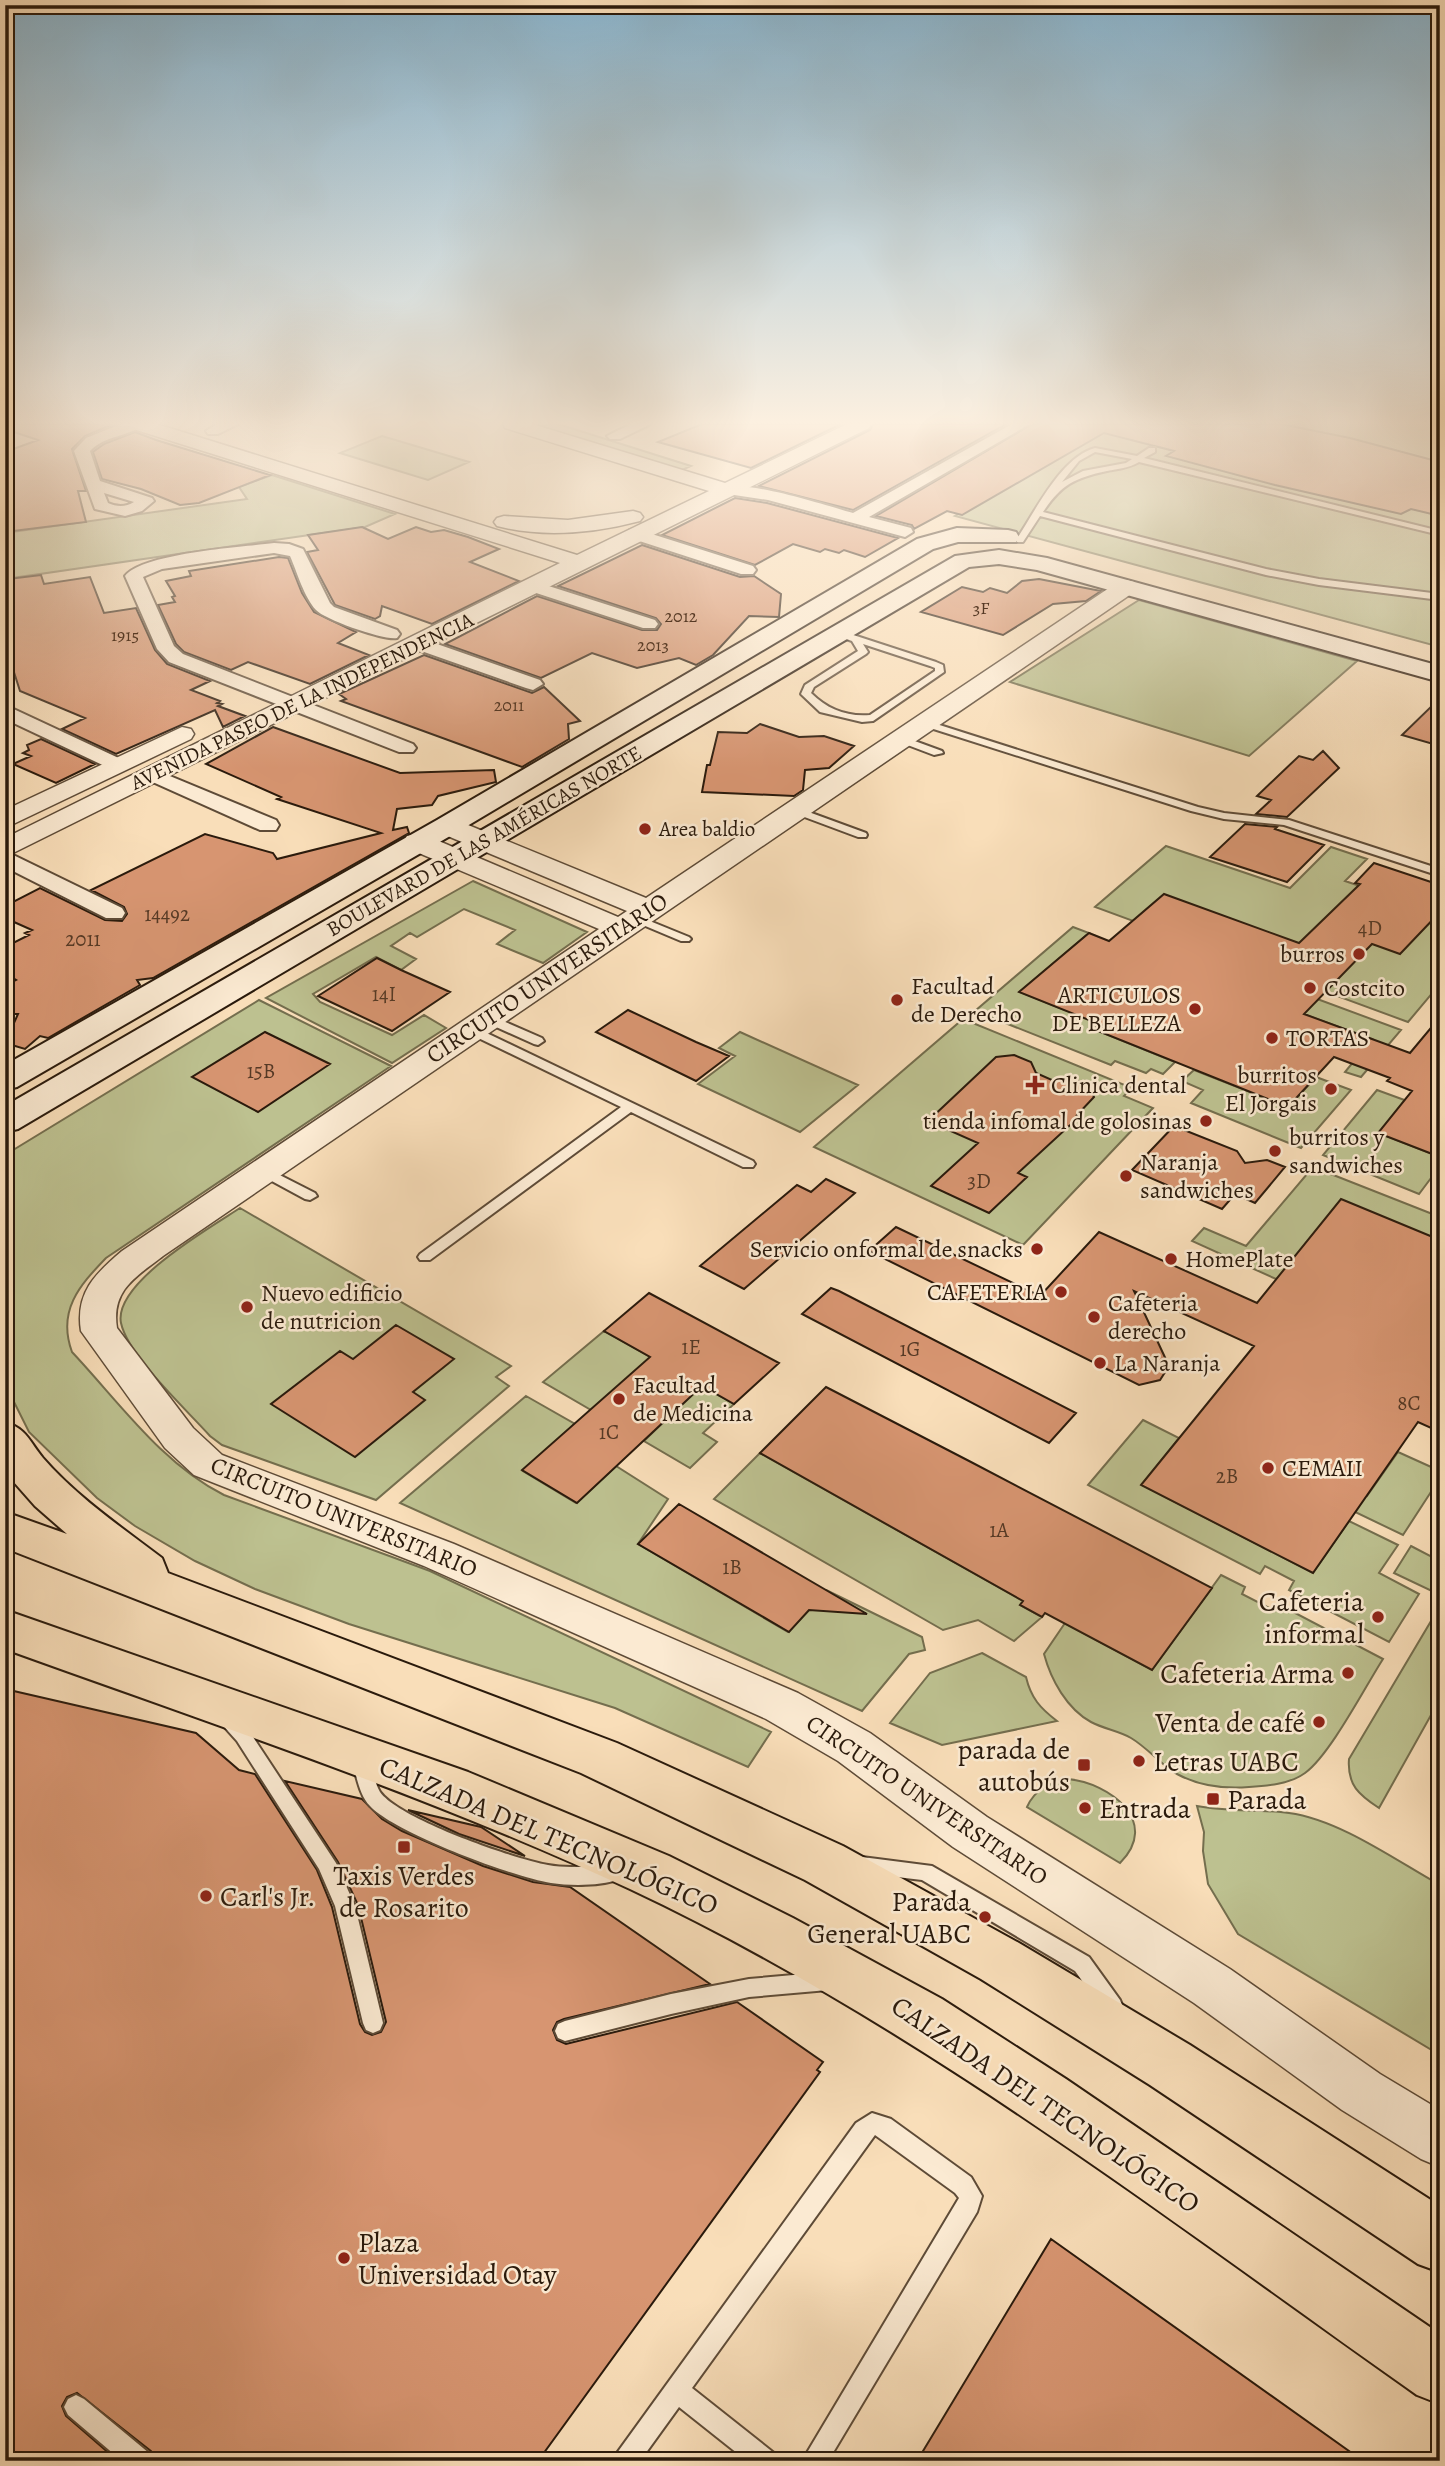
<svg xmlns="http://www.w3.org/2000/svg" width="1445" height="2466" font-family="Alegreya,serif">
	<style>
		.green { fill: #bdc190; stroke: #746e4e; stroke-width: 2 }
		.building { fill: #d79571; stroke: #2a1a0c; stroke-width: 2 }
		.lines { fill: none; stroke-linecap: round; stroke-linejoin: round }
		.service-casing { stroke: #5e4b37; stroke-width: 4 }
		.minor-casing { stroke: #5e4b37; stroke-width: 4 }
		.tertiary-casing { stroke: #5e4b37; stroke-width: 3 }
		.secondary-casing { stroke: #2a1a0c; stroke-width: 4 }
		.primary-casing { stroke: #2a1a0c; stroke-width: 4 }
		.service { fill: #fbead2; fill-rule: evenodd }
		.minor { fill: #fbead2; fill-rule: evenodd }
		.tertiary { fill: #fbead2; fill-rule: evenodd }
		.secondary { fill: #fbead2; fill-rule: evenodd }
		.primary { fill: #f9deb9; fill-rule: evenodd }
		.poi-dot { fill: #8f2418; stroke: #fbead2; stroke-width: 2.5 }
		.labels { text-anchor: middle; stroke-width: 5; stroke-linejoin: round; paint-order: stroke }
		.far-number-label { font-size: 18px; fill: #553925 }
		.far-street-label { font-size: 21px; fill: #2a1a0c; stroke: #fbead2 }
		.far-poi-label { font-size: 21px; fill: #2a1a0c; stroke: #fbead2; text-anchor: start }
		.number-label { font-size: 21px; fill: #553925 }
		.poi-label { font-size: 24px; fill: #2a1a0c; stroke: #fbead2; text-anchor: start }
		.street-label { font-size: 24px; fill: #2a1a0c; stroke: #fbead2 }
		.near-poi-label { font-size: 28px; fill: #2a1a0c; stroke: #fbead2; text-anchor: end }
		.near-street-label { font-size: 28px; fill: #2a1a0c; stroke: #fbead2 }
	</style>
	<rect width="100%" height="100%" fill="#f9deb9"/>
	<filter id="stains"><feTurbulence type="fractalNoise" baseFrequency=".00286" numOctaves="4"/><feColorMatrix values="0 0 0 0 .2 0 0 0 0 .09 0 0 0 0 .02 0 0 0 .5 -.17"/></filter>
	<radialGradient id="worn" r=".72"><stop offset=".6" stop-color="#630" stop-opacity="0"/><stop offset="1" stop-color="#630" stop-opacity=".3"/></radialGradient>
	<path class="green" d="M549,424H558L691,466L680,471L542,427Z
		M1116,424H1440V647L955,516Z
		M382,436L469,462L428,480L340,453Z
		M272,475L395,514L365,527L5,579V533L247,499L239,487Z
		M1139,600L1357,661L1249,756L1010,682Z
		M1166,846L1290,888L1331,847L1367,859L1345,881L1440,913V984L1408,1022L1095,907Z
		M473,881L587,932L543,963L497,944L515,930L464,909L417,937L410,933L391,946L416,959L401,970L376,957L313,994L320,1002L392,1035L424,1015L446,1028L392,1063L266,998Z
		M1073,927L1089,933L1020,992L1065,1010L1071,1005L1087,1012L1098,1031L1175,1062L1163,1074L1151,1069L1146,1073L1115,1061L1111,1065L975,1011Z
		M1301,993L1401,1030L1361,1077L1345,1072L1372,1039L1287,1008Z
		M259,1000L391,1066L106,1258C79,1286 57,1311 72,1352C119,1402 162,1464 224,1495L430,1571L771,1732L748,1767L615,1708L349,1624L255,1589L195,1561L135,1526L97,1498L29,1432L5,1384V1155Z
		M963,1019L1132,1088L1124,1096L1153,1108L1023,1245L814,1147Z
		M740,1032L858,1085L800,1132L698,1084L735,1056L719,1048Z
		M1194,1070L1288,1107L1316,1077L1351,1090L1301,1148L1191,1103L1203,1090L1182,1081Z
		M1377,1090L1440,1113L1379,1133L1440,1157V1166L1419,1194L1323,1155Z
		M1313,1167L1440,1217V1240L1276,1279L1192,1241L1204,1228L1246,1246Z
		M240,1208L511,1366L496,1377L509,1386L376,1500L222,1445L210,1436C186,1409 128,1356 121,1323C113,1283 211,1227 240,1208Z
		M604,1331L734,1404L703,1433L717,1442L690,1468L644,1441L682,1404L591,1410L543,1382Z
		M526,1396L575,1424L523,1471L576,1503L616,1466L668,1499L638,1544L788,1632L810,1609L831,1596L826,1590L922,1637L925,1650L909,1654L862,1711L400,1503Z
		M1143,1420L1179,1438L1142,1485L1313,1573L1349,1521L1398,1545L1379,1573L1419,1594L1389,1642L1289,1590L1294,1581L1265,1566L1260,1574L1088,1485Z
		M1398,1452L1440,1471V1478L1403,1535L1322,1496L1334,1479L1367,1496Z
		M760,1453L1023,1601L1020,1605L1042,1617L1014,1641L978,1620L943,1630L714,1499Z
		M1411,1546L1440,1561V1586L1436,1593L1394,1573Z
		M1221,1575L1245,1587L1242,1594L1275,1611L1280,1605L1383,1659C1365,1687 1330,1755 1305,1773C1290,1784 1267,1786 1249,1787C1224,1789 1199,1786 1177,1774C1162,1766 1148,1748 1131,1738C1119,1731 1104,1729 1091,1722C1067,1709 1051,1680 1044,1654L1065,1623L1152,1670Z
		M1440,1606V1699L1379,1808C1359,1795 1347,1785 1349,1759Z
		M982,1653L1026,1677C1031,1698 1040,1708 1057,1721L942,1745L890,1723L930,1673Z
		M1068,1779C1110,1783 1161,1822 1120,1863L1027,1807C1035,1789 1049,1783 1068,1779Z
		M1197,1806C1228,1812 1258,1809 1289,1813C1340,1820 1395,1860 1440,1885V2055L1238,1934L1208,1884L1203,1851L1204,1832Z"/>
	<path class="building" d="M5,424H113L85,436L72,449L86,491H78L86,522L13,531L6,505H10L6,490L13,489L5,470V452L38,440L5,429Z
		M702,424H841L751,468L658,442Z
		M873,424H1006L853,510L759,486L870,430Z
		M1032,424H1281L1350,438L1440,462V516L1411,509L1401,514L1275,485L1166,456L1174,451L1104,433L962,515L947,511L914,529L912,525L876,516Z
		M135,432L156,440L270,475L199,503L180,505L141,489L102,479L93,452L104,444Z
		M735,498L767,503L898,538L865,557L844,550L839,553L825,549L820,552L793,544L755,565L662,535Z
		M362,527L388,539L416,527L431,532L444,530L468,537L499,549L470,562L519,581L432,624L382,606L380,616L375,619L335,605L307,552L318,550L308,535Z
		M642,545L740,577L754,576L781,594L779,617L749,616L713,655L696,665L679,658L637,668L592,653L541,678L445,644L537,596L642,630H657L661,624L656,618L558,586Z
		M279,557L288,558L302,593L314,612L356,632L338,643L369,655L310,684L248,662L231,670L184,652L176,644L158,605L175,602L172,597L175,596L166,581L191,576L189,571Z
		M41,575L44,584L90,577L104,613L136,608L155,650L167,664L210,681L191,690L220,701L217,703L222,704L218,706L245,716L223,727L215,710L116,754L62,729L85,718L20,691L5,644V619L10,618L6,603L10,602L6,589H10L8,579Z
		M1039,579L1101,591L1086,601L1053,604L1003,635L921,612L962,587L983,592L990,588L1007,593L1022,581Z
		M424,655L532,693L544,687L580,721L568,724L569,739L522,767L341,701L346,699L339,694Z
		M1440,698V746L1402,735Z
		M760,724L799,737L824,736L854,746L829,768L805,770L803,790L794,796L702,792L707,765H710L718,732L747,733Z
		M273,727L400,773L494,770L496,782L438,796L432,805L397,809L393,830L407,827L409,833L153,978L137,980L140,985L48,1038L40,1036L25,1049L5,1043L18,1014H5V991L12,986L8,984L16,980L5,973V947L29,935L25,933L32,930L5,918V906L40,888L105,920L122,921L127,914L124,907L91,890L205,834L273,853L277,859L381,833L277,799L281,797L206,764Z
		M41,739L95,764L56,783L13,764L31,756L23,753L29,750L27,745Z
		M1323,751L1339,768L1287,817L1256,814L1271,800L1257,796L1299,756L1313,760Z
		M1245,824L1277,827L1275,829L1324,845L1287,882L1210,857Z
		M1374,863L1440,885V912L1400,954L1372,944L1304,1014L1410,1053L1440,1017V1157L1378,1133L1412,1091L1387,1081L1390,1078L1334,1057L1288,1107L1098,1031L1104,1026L1019,992L1089,933L1109,941L1164,894L1299,943L1360,884L1355,883Z
		M377,958L401,970L450,992L392,1031L318,996Z
		M628,1010L696,1042L729,1056L696,1081L596,1032Z
		M265,1032L330,1064L258,1112L192,1077Z
		M1014,1055L1031,1062L1036,1073L1054,1081L1071,1078L1088,1085L1094,1097L1077,1115L1080,1116L1018,1173L1027,1177L989,1213L931,1186L978,1143L928,1121L996,1057Z
		M1174,1126L1237,1151L1245,1163L1267,1160L1285,1167L1255,1203L1235,1194L1222,1209L1132,1170Z
		M826,1179L855,1193L744,1289L700,1266L797,1185L811,1192Z
		M1341,1199L1440,1240V1432L1418,1422L1313,1573L1141,1485L1254,1346L1134,1291L1169,1366L1160,1380L1139,1385L869,1251L896,1227L1040,1296L1099,1232L1257,1303Z
		M831,1288L839,1291L1076,1413L1049,1443L802,1314Z
		M649,1293L779,1363L734,1404L702,1386L577,1503L522,1470L650,1357L604,1331Z
		M396,1325L454,1359L413,1392L425,1400L355,1457L271,1404L340,1351L353,1359Z
		M826,1387L971,1462L1212,1588L1152,1670L1045,1613L1042,1617L1020,1605L1023,1601L760,1453Z
		M679,1504L867,1614L809,1610L789,1632L638,1544Z
		M5,1689L196,1733L239,1770L255,1774L317,1870L332,1907L360,2024L365,2032L372,2035L381,2032L386,2022L358,1905L338,1862L285,1781L362,1799L382,1819L402,1831L483,1866L533,1882L570,1887L710,1984L564,2019L557,2022L553,2030L557,2040L566,2044L737,2002L823,2062L817,2070L820,2072L538,2461H155L151,2451L77,2393L67,2397L62,2406L66,2416L118,2461H5Z
		M408,1810L481,1827L525,1856L459,1834Z
		M1051,2239L1363,2461H917Z"/>
	<g class="lines">
		<g class="service-casing">
			<path id="service" d="M1095,448L1137,456L1149,448H1155V452L1144,458L1440,531V535L1139,462C1129,468 1118,469 1107,471C1074,478 1061,485 1043,512L1266,569L1319,579L1440,594V600L1319,585L1266,575L1040,516L1023,542H1017L1016,540C1035,512 1061,457 1095,448ZM1095,452L1132,459L1126,463L1083,471L1062,482L1079,461Z
				M838,630L936,662L943,665L944,672L873,721L862,722L820,712L801,694L805,685L858,651L852,641L835,635L833,633ZM863,644L930,666L935,668V671L870,715C847,717 827,709 811,693L814,687L866,654L868,652Z
				M921,721H927L1198,807L1224,813L1289,820L1440,869V876L1284,825L1224,819L1191,811L921,725Z
				M901,736L942,751L943,753L934,755L897,741V737Z
				M795,807L866,833L867,835L866,837H858L791,812V808Z
				M635,915L689,937L691,939L689,941H681L631,920L629,918Z
				M489,1015L542,1038L544,1041L538,1045L534,1044L485,1022L483,1019L485,1016Z
				M472,1026L753,1161L755,1164L753,1167H743L631,1112L430,1260H420L418,1257L420,1254L621,1107L468,1033L466,1030L468,1027Z
				M262,1166L315,1193L317,1196L310,1200L305,1199L257,1173L255,1170L257,1167Z
				M228,1713L234,1716L249,1731L336,1863L355,1906L383,2023L380,2030L373,2033L366,2030L363,2023L335,1906L319,1869L237,1741L219,1721L222,1716Z
				M361,1754L367,1756C373,1767 374,1782 380,1792C399,1819 514,1859 548,1865C569,1869 592,1866 613,1864L620,1867L623,1873L620,1879C601,1886 571,1886 551,1883C513,1877 395,1833 370,1806C359,1795 357,1776 352,1762L355,1756Z
				M862,1857L932,1866L1089,1957L1120,2000L1123,2007L1120,2014L1113,2017L1106,2014L1075,1971L922,1880L855,1872L852,1866L855,1860Z
				M828,1972L835,1974L838,1981L835,1988L828,1990L749,1997L671,2014L565,2041L558,2038L555,2031L558,2024L565,2021L671,1994L749,1979Z
				M872,2113L891,2119L971,2177L982,2196L977,2212L828,2461H802L959,2198L955,2193L875,2135L692,2388L774,2453L778,2461H747L679,2407L640,2461H613L617,2453L856,2123Z
				M76,2395L84,2399L149,2453L153,2461H122L68,2415L64,2407L68,2399Z"/>
		</g>
		<g class="minor-casing">
			<path id="minor" d="M121,424H144C129,437 105,435 90,451L100,481L152,498L154,501L142,511L125,516L95,509L74,451L86,438ZM104,493L134,502C126,507 117,507 108,503Z
				M217,424H238L218,434H208L206,431Z
				M631,424H651L620,439H610L607,436Z
				M1012,424H1030L869,517L911,528L913,532L905,537L768,500L721,493L719,490C734,475 830,507 853,513Z
				M636,529L753,566L756,570L753,574H741L630,538L628,534L630,530Z
				M274,543L289,544L303,549L330,603L334,607L397,630L400,634L397,638C386,641 325,620 316,610C304,597 297,572 290,556L274,553L162,569L143,577L174,646L183,654L413,744L416,748L413,752H399L169,662L157,649L125,576C143,553 242,547 274,543Z
				M533,581L655,620L658,624L655,628H643L527,590L524,586Z
				M417,637L540,680L543,684L533,690L526,688L410,647L408,643L410,639Z
				M5,705L125,761L128,765L125,769H111L5,719Z
				M153,769L276,820L279,825L276,830H260L146,779L143,775L146,771Z
				M5,851L122,908L125,913L122,918H106L5,867Z"/>
		</g>
		<g class="tertiary-casing">
			<path id="tertiary" d="M128,424H157L577,555L709,491L505,428L503,424H532L725,483L847,424H871L869,428L5,857V838L560,563L130,428Z
				M633,511L640,513L643,517L640,521C594,533 543,538 497,526L494,522L497,518L504,516L568,520Z
				M1126,580L1134,582L1137,587L1134,592L163,1256C136,1277 111,1290 117,1328L193,1428L222,1455L454,1544L798,1693L870,1733L987,1817L1230,1969L1380,2074L1440,2110V2167L1421,2159L1342,2110L1194,2003L953,1847L838,1761L766,1719L424,1566L194,1475L165,1448L81,1331C75,1293 95,1274 122,1251L599,929L407,848L403,842L407,836L417,834L427,836L618,917L627,911L438,832L434,826L438,820L447,818L456,820L646,898L1118,582Z
				M182,727L191,729L194,734L191,739L5,828V810Z"/>
		</g>
		<g class="secondary-casing">
			<path id="secondary" d="M957,528L1008,530L1016,532L1019,537L1016,542H958L933,549L457,832L17,1087L5,1090V1065L437,820L917,539Z
				M999,550L1047,558L1440,666V682L1037,570L999,564L969,567L18,1129L5,1132V1106L955,556Z"/>
		</g>
		<g class="primary-casing">
			<path id="primary" d="M5,1422C27,1429 29,1441 43,1458C77,1497 121,1527 162,1558L168,1573L617,1743L843,1846L1019,1943L1190,2045L1440,2206V2272L1418,2264L1150,2085L981,1979L805,1880L581,1773L5,1548V1512L67,1534L35,1506L5,1472Z
				M5,1610L468,1772L669,1856L793,1918L942,1999L1066,2079L1440,2334V2404L1417,2395C1163,2216 913,2022 630,1889C428,1795 215,1725 5,1649Z"/>
		</g>
		<use href="#service" class="service"/>
		<use href="#minor" class="minor"/>
		<use href="#tertiary" class="tertiary"/>
		<use href="#secondary" class="secondary"/>
		<use href="#primary" class="primary"/>
	</g>
	<linearGradient id="sky" x2="0" y2="1"><stop stop-color="#8ab7d2"/><stop offset="0.55" stop-color="#fcf0e0"/><stop offset="1" stop-color="#fcf0e0" stop-opacity="0"/></linearGradient>
	<rect width="1445" height="769" fill="url(#sky)"/>
	<g class="poi-dot">
		<circle cx="645" cy="829" r="7"/>
		<circle cx="1359" cy="954" r="7"/>
		<circle cx="1310" cy="988" r="7"/>
		<circle cx="897" cy="1000" r="7"/>
		<circle cx="1195" cy="1009" r="7"/>
		<circle cx="1272" cy="1038" r="7"/>
		<path d="M1031.5 1074.5h7v7h7v7h-7v7h-7v-7h-7v-7h7z"/>
		<circle cx="1331" cy="1089" r="7"/>
		<circle cx="1206" cy="1121" r="7"/>
		<circle cx="1275" cy="1151" r="7"/>
		<circle cx="1126" cy="1176" r="7"/>
		<circle cx="1037" cy="1249" r="7"/>
		<circle cx="1171" cy="1259" r="7"/>
		<circle cx="1061" cy="1292" r="7"/>
		<circle cx="247" cy="1307" r="7"/>
		<circle cx="1094" cy="1317" r="7"/>
		<circle cx="1100" cy="1363" r="7"/>
		<circle cx="619" cy="1399" r="7"/>
		<circle cx="1268" cy="1468" r="7"/>
		<circle cx="1378" cy="1617" r="7"/>
		<circle cx="1348" cy="1673" r="7"/>
		<circle cx="1319" cy="1722" r="7"/>
		<circle cx="1139" cy="1761" r="7"/>
		<rect x="1077" y="1758" width="14" height="14" rx="3.5"/>
		<rect x="1206" y="1792" width="14" height="14" rx="3.5"/>
		<circle cx="1085" cy="1808" r="7"/>
		<rect x="397" y="1840" width="14" height="14" rx="3.5"/>
		<circle cx="206" cy="1896" r="7"/>
		<circle cx="985" cy="1917" r="7"/>
		<circle cx="344" cy="2258" r="7"/>
	</g>
	<g class="labels">
		<g class="far-number-label">
			<text x="981" y="614">3F</text>
			<text x="681" y="622">2012</text>
			<text x="125" y="641">1915</text>
			<text x="653" y="651">2013</text>
			<text x="509" y="711">2011</text>
		</g>
		<g class="far-street-label">
			<text transform="translate(302 701) rotate(-26)" y="7">AVENIDA PASEO DE LA INDEPENDENCIA</text>
			<text transform="translate(484 841) rotate(-30)" y="7">BOULEVARD DE LAS AMÉRICAS NORTE</text>
		</g>
		<g class="far-poi-label">
			<text x="659" y="836">Area baldio</text>
		</g>
		<g class="number-label">
			<text x="167" y="921">14492</text>
			<text x="1370" y="935">4D</text>
			<text x="83" y="946">2011</text>
			<text x="384" y="1001">14I</text>
			<text x="261" y="1078">15B</text>
			<text x="979" y="1188">3D</text>
			<text x="691" y="1354">1E</text>
			<text x="910" y="1356">1G</text>
			<text x="1409" y="1410">8C</text>
			<text x="609" y="1439">1C</text>
			<text x="1227" y="1483">2B</text>
			<text x="999" y="1537">1A</text>
			<text x="732" y="1574">1B</text>
		</g>
		<g class="poi-label">
			<text x="1345" y="962" text-anchor="end">burros</text>
			<text x="911" y="994">Facultad<tspan x="911" dy="28">de Derecho</tspan></text>
			<text x="1324" y="996">Costcito</text>
			<text x="1181" y="1003" text-anchor="end">ARTICULOS<tspan x="1181" dy="28">DE BELLEZA</tspan></text>
			<text x="1286" y="1046">TORTAS</text>
			<text x="1317" y="1083" text-anchor="end">burritos<tspan x="1317" dy="28">El Jorgais</tspan></text>
			<text x="1051" y="1093">Clinica dental</text>
			<text x="1192" y="1129" text-anchor="end">tienda infomal de golosinas</text>
			<text x="1289" y="1145">burritos y<tspan x="1289" dy="28">sandwiches</tspan></text>
			<text x="1140" y="1170">Naranja<tspan x="1140" dy="28">sandwiches</tspan></text>
			<text x="1023" y="1257" text-anchor="end">Servicio onformal de snacks</text>
			<text x="1185" y="1267">HomePlate</text>
			<text x="1047" y="1300" text-anchor="end">CAFETERIA</text>
			<text x="261" y="1301">Nuevo edificio<tspan x="261" dy="28">de nutricion</tspan></text>
			<text x="1108" y="1311">Cafeteria<tspan x="1108" dy="28">derecho</tspan></text>
			<text x="1114" y="1371">La Naranja</text>
			<text x="633" y="1393">Facultad<tspan x="633" dy="28">de Medicina</tspan></text>
			<text x="1282" y="1476">CEMAII</text>
		</g>
		<g class="street-label">
			<text transform="translate(547 978) rotate(-34)" y="8">CIRCUITO UNIVERSITARIO</text>
			<text transform="translate(344 1517) rotate(22)" y="8">CIRCUITO UNIVERSITARIO</text>
			<text transform="translate(927 1800) rotate(34)" y="8">CIRCUITO UNIVERSITARIO</text>
		</g>
		<g class="near-poi-label">
			<text x="1364" y="1611">Cafeteria<tspan x="1364" dy="32">informal</tspan></text>
			<text x="1334" y="1683">Cafeteria Arma</text>
			<text x="1305" y="1732">Venta de café</text>
			<text x="1070" y="1759">parada de<tspan x="1070" dy="32">autobús</tspan></text>
			<text x="1153" y="1771" text-anchor="start">Letras UABC</text>
			<text x="1227" y="1809" text-anchor="start">Parada</text>
			<text x="1099" y="1818" text-anchor="start">Entrada</text>
			<text x="404" y="1885" text-anchor="middle">Taxis Verdes<tspan x="404" dy="32">de Rosarito</tspan></text>
			<text x="220" y="1906" text-anchor="start">Carl's Jr.</text>
			<text x="971" y="1911">Parada<tspan x="971" dy="32">General UABC</tspan></text>
			<text x="358" y="2252" text-anchor="start">Plaza<tspan x="358" dy="32">Universidad Otay</tspan></text>
		</g>
		<g class="near-street-label">
			<text transform="translate(549 1835) rotate(23)" y="10">CALZADA DEL TECNOLÓGICO</text>
			<text transform="translate(1046 2104) rotate(34)" y="10">CALZADA DEL TECNOLÓGICO</text>
		</g>
	</g>
	<rect width="1445" height="2466" fill="none" stroke="#f9deb9" stroke-width="28"/>
	<rect x="7" y="7" width="1431" height="2452" fill="none" stroke="#2a1a0c" stroke-width="3.5"/>
	<rect x="14" y="14" width="1417" height="2438" fill="none" stroke="#2a1a0c" stroke-width="2"/>
	<rect width="100%" height="100%" filter="url(#stains)"/>
	<rect width="100%" height="100%" fill="url(#worn)"/>
</svg>
